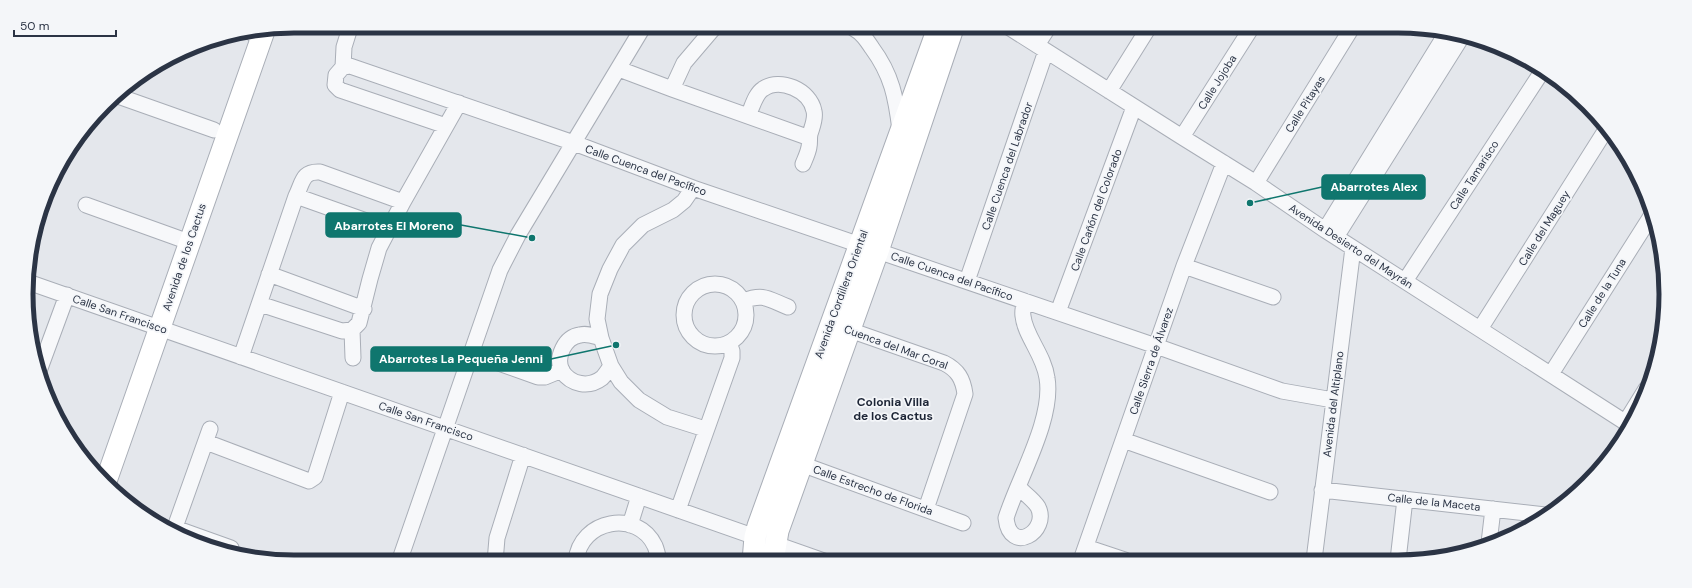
<svg xmlns="http://www.w3.org/2000/svg" width="1692" height="588" font-family="'DM Sans',sans-serif">
	<style>
		.lines { fill: none; stroke-linecap: round; stroke-linejoin: round }
		.street-casing { stroke: #a9aeb7; stroke-width: 17 }
		.secondary-casing { stroke: #a9aeb7; stroke-width: 23 }
		.street { stroke: #f7f8fa; stroke-width: 15 }
		.secondary { stroke: #fff; stroke-width: 21 }
		.labels { text-anchor: middle; stroke-width: 3.5; stroke-linejoin: round; paint-order: stroke }
		.street-label { font-size: 11px; fill: #2b3445; stroke: #f4f6f9 }
		.neighbourhood-label { font-size: 12px; font-weight: bold; fill: #1d2536; stroke: #f4f6f9 }
		.rim { fill: none; stroke: #2b3445; stroke-width: 5 }
		.leader { fill: none; stroke: #0f766e; stroke-width: 1.5 }
		.callout-dot { fill: #0f766e; stroke: #f4f6f9; stroke-width: 1.5 }
		.callout { fill: #0f766e; stroke: #0f766e; stroke-width: 1.5 }
		.callout-label { font-size: 12px; text-anchor: middle; font-weight: bold; fill: #fff }
	</style>
	<rect width="100%" height="100%" fill="#e4e7ec"/>
	<g class="lines">
		<g class="street-casing">
			<path id="street" d="M853,28C862,33 866,39 872,48C892,75 896,98 900,130
				M1010,28L1182,137L1256,183L1325,230L1631,426
				M249,31L261,39
				M1037,45L1048,28
				M343,67L344,47L349,31
				M619,69L672,89L804,136L810,134
				M672,89L684,63L713,29
				M1109,91L1149,27
				M115,95L214,130
				M748,116C752,108 755,94 763,89C780,77 810,90 814,111C816,119 812,127 810,134C809,138 810,143 809,147C808,153 805,159 803,164
				M446,126L340,90L335,85L336,75L343,67L350,66L574,143L693,188L1156,346L1282,391L1333,400
				M1182,137L1252,27
				M1256,183L1353,26
				M693,188L684,201L673,210L643,225L623,245L610,269L600,294L597,319L601,338L611,366L621,382L639,400L667,417L705,429
				M296,196L389,229
				M86,205L189,242
				M1325,230L1447,32
				M1336,237L1463,35
				M1184,266L1273,297
				M269,274L364,309
				M967,281L1046,51
				M1405,281L1543,70
				M28,282L824,561
				M684 315a31 31 0 1 1 62 0a31 31 0 1 1-62 0Z
				M743,301C764,293 768,299 788,307
				M260,304L342,331L352,330L359,323L370,279L379,248L403,202L459,103
				M1058,312L1134,107
				M841,327L944,363C958,370 963,379 965,394L926,509
				M1480,329L1607,128
				M352,330L353,358
				M601,338C594,336 587,333 580,335C565,337 555,357 562,371C571,385 589,388 602,378C605,375 608,370 611,366
				M241,357L296,196C303,182 302,171 320,172L403,202
				M493,361L538,377H545L562,370
				M39,371L67,295
				M1551,374L1653,213
				M1625,423L1646,389
				M1123,440L1270,492
				M206,442L309,481L315,477L342,392
				M793,461L963,523
				M1018,487C1024,493 1034,500 1038,507C1050,531 1010,556 1006,518C1018,479 1054,419 1047,378C1044,355 1025,336 1023,316C1022,311 1024,306 1024,301
				M1322,490L1545,515
				M678,510L732,358V351L729,343
				M630,525L639,496
				M175,528L231,548
				M174,530L210,429
				M1489,543L1493,509
				M1086,547L1125,560
				M1081,560L1184,266L1224,163
				M1314,560L1353,248
				M1398,560L1405,499
				M576,561C580,519 638,509 655,546C657,551 658,556 659,561
				M399,562L500,270L518,235L642,29
				M495,562L497,538L523,455"/>
		</g>
		<g class="secondary-casing">
			<path id="secondary" d="M105,484L264,31
				M753,561L755,537L758,526L938,28
				M773,561L778,531L878,251L953,28"/>
		</g>
		<use href="#street" class="street"/>
		<use href="#secondary" class="secondary"/>
	</g>
	<g class="labels">
		<g class="street-label">
			<text transform="translate(1217 82) rotate(-58)" y="4">Calle Jojoba</text>
			<text transform="translate(1305 104) rotate(-58)" y="4">Calle Pitayas</text>
			<text transform="translate(1007 166) rotate(-71)" y="4">Calle Cuenca del Labrador</text>
			<text transform="translate(646 170) rotate(20)" y="4">Calle Cuenca del Pacífico</text>
			<text transform="translate(1474 175) rotate(-57)" y="4">Calle Tamarisco</text>
			<text transform="translate(1096 210) rotate(-70)" y="4">Calle Cañón del Colorado</text>
			<text transform="translate(1544 228) rotate(-58)" y="4">Calle del Maguey</text>
			<text transform="translate(1351 246) rotate(33)" y="4">Avenida Desierto del Mayrán</text>
			<text transform="translate(184 257) rotate(-71)" y="4">Avenida de los Cactus</text>
			<text transform="translate(952 276) rotate(19)" y="4">Calle Cuenca del Pacífico</text>
			<text transform="translate(1602 293) rotate(-58)" y="4">Calle de la Tuna</text>
			<text transform="translate(841 294) rotate(-70)" y="4">Avenida Cordillera Oriental</text>
			<text transform="translate(120 314) rotate(19)" y="4">Calle San Francisco</text>
			<text transform="translate(896 347) rotate(20)" y="4">Cuenca del Mar Coral</text>
			<text transform="translate(1151 361) rotate(-71)" y="4">Calle Sierra de Álvarez</text>
			<text transform="translate(1333 404) rotate(-83)" y="4">Avenida del Altiplano</text>
			<text transform="translate(426 421) rotate(19)" y="4">Calle San Francisco</text>
			<text transform="translate(873 490) rotate(20)" y="4">Calle Estrecho de Florida</text>
			<text transform="translate(1434 502) rotate(6)" y="4">Calle de la Maceta</text>
		</g>
		<g class="neighbourhood-label">
			<text x="893" y="406">Colonia Villa<tspan x="893" dy="14">de los Cactus</tspan></text>
		</g>
	</g>
	<path d="M0 0H1692V588H0ZM294 33H1398A261 261 0 0 1 1659 294V294A261 261 0 0 1 1398 555H294A261 261 0 0 1 33 294V294A261 261 0 0 1 294 33Z" fill="#f4f6f9" fill-rule="evenodd"/>
	<path class="rim" d="M294 33H1398A261 261 0 0 1 1659 294V294A261 261 0 0 1 1398 555H294A261 261 0 0 1 33 294V294A261 261 0 0 1 294 33Z"/>
	<path class="leader" d="M1250 203L1322 187M532 238L461 225M616 345L551 359"/>
	<g class="callout-dot">
		<circle cx="1250" cy="203" r="4"/>
		<circle cx="532" cy="238" r="4"/>
		<circle cx="616" cy="345" r="4"/>
	</g>
	<g class="callout">
		<rect x="1322" y="175" width="103" height="24" rx="4"/>
		<rect x="326" y="213" width="135" height="24" rx="4"/>
		<rect x="371" y="347" width="180" height="24" rx="4"/>
	</g>
	<g class="callout-label">
		<text x="1374" y="191">Abarrotes Alex</text>
		<text x="394" y="230">Abarrotes El Moreno</text>
		<text x="461" y="363">Abarrotes La Pequeña Jenni</text>
	</g>
	<path d="M14 30v6h102v-6" fill="none" stroke="#2b3445" stroke-width="2"/>
	<text x="20" y="30" font-size="12" fill="#2b3445" stroke="#f4f6f9" stroke-width="3" paint-order="stroke">50 m</text>
</svg>
